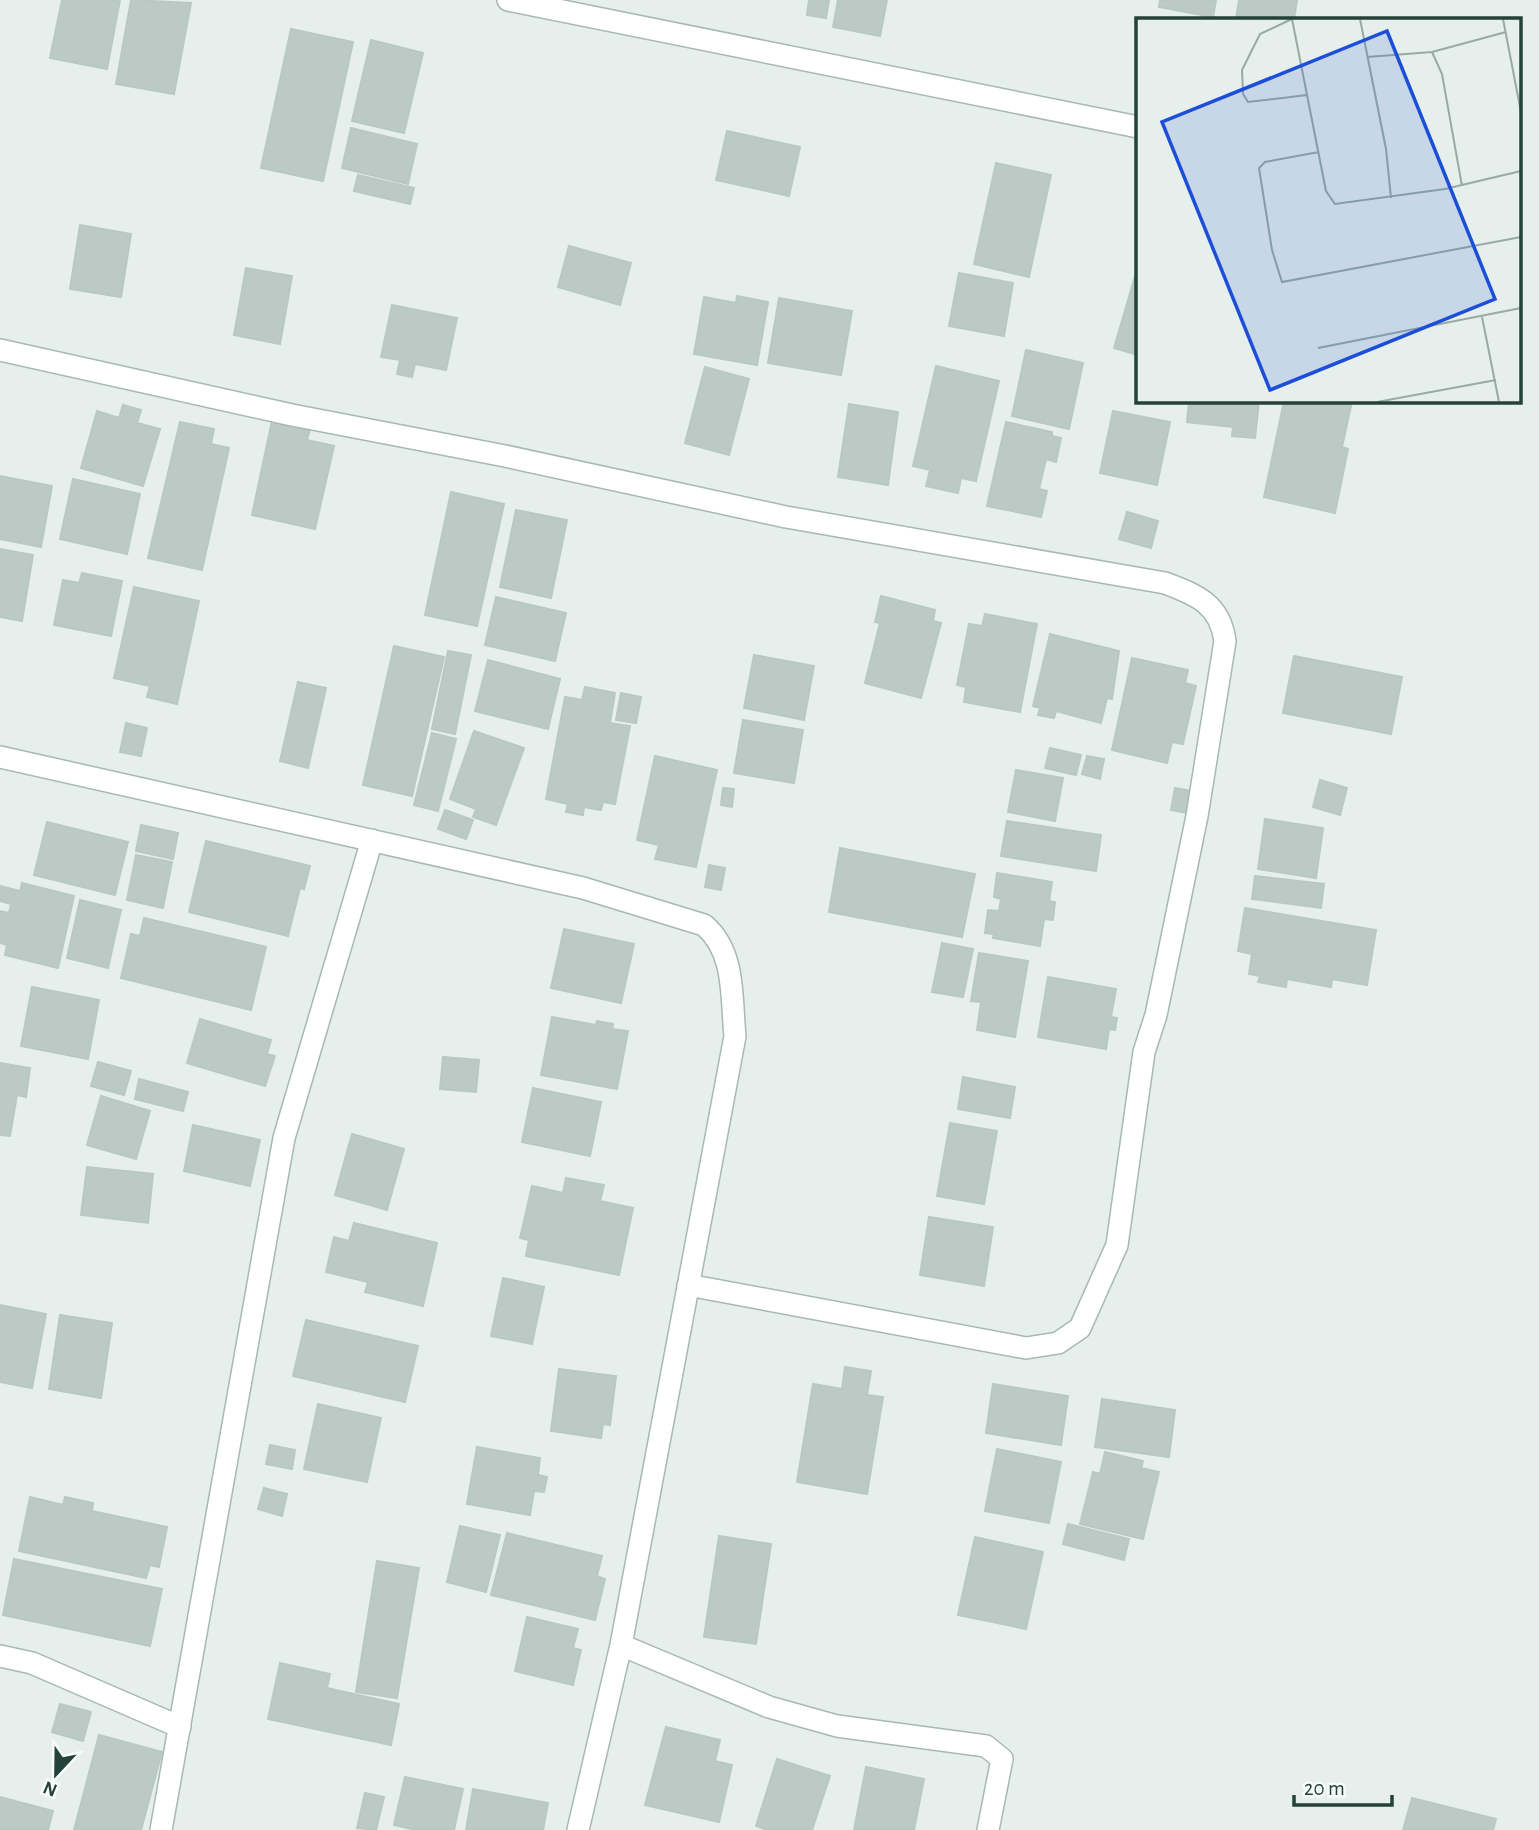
<svg xmlns="http://www.w3.org/2000/svg" width="1539" height="1830" font-family="'Alegreya Sans',sans-serif">
	<style>
		.building { fill: #bbcac4; stroke: #b8c9c2; stroke-width: 2 }
		.lines { fill: none; stroke-linecap: round; stroke-linejoin: round }
		.street-casing { stroke: #a8b8b2; stroke-width: 24 }
		.street { stroke: #fff; stroke-width: 21 }
		.inset-road { fill: none; stroke: #98aaa4; stroke-width: 2 }
		.view { fill: #1d4ed8; fill-opacity: 0.15; stroke: #1d4ed8; stroke-width: 3.5 }
		.inset-edge { fill: none; stroke: #24423a; stroke-width: 3.5 }
	</style>
	<rect width="100%" height="100%" fill="#e6efeb"/>
	<path class="building" d="M62,0H120L107,69L50,58Z
		M131,0L191,3L174,94L116,84Z
		M809,0H829L826,18L807,15Z
		M838,0H887L880,36L833,27Z
		M1160,0H1216L1213,17L1159,7Z
		M1239,0H1297L1294,19H1236Z
		M291,29L353,42L323,181L261,168Z
		M371,40L423,53L404,133L352,121Z
		M351,128L417,144L408,184L342,168Z
		M727,131L800,147L789,196L716,180Z
		M996,163L1051,175L1029,277L974,264Z
		M358,175L414,188L410,204L354,191Z
		M80,225L131,234L121,297L70,289Z
		M569,246L631,263L620,305L558,287Z
		M1138,266V355L1114,348Z
		M246,268L292,276L280,344L234,335Z
		M959,273L1013,283L1004,336L949,326Z
		M737,296L768,302L757,365L694,354L704,297L736,303Z
		M779,298L852,311L841,375L768,363Z
		M392,305L457,318L446,370L415,364L412,377L397,374L400,360L381,357Z
		M1026,350L1083,363L1069,429L1012,416Z
		M936,366L999,381L976,481L961,478L958,493L926,486L930,470L913,466Z
		M705,367L749,379L729,455L685,443Z
		M1189,401H1259L1255,438L1232,436L1233,427L1187,422Z
		M1284,401H1352L1342,447L1348,449L1335,513L1264,497Z
		M849,404L898,412L888,485L838,477Z
		M123,405L141,410L137,423L160,429L143,486L81,468L97,411L119,418Z
		M1113,411L1170,422L1157,485L1100,473Z
		M272,421L310,429L307,440L334,446L315,529L252,515Z
		M180,422L214,429L211,444L229,448L202,570L148,558Z
		M1006,422L1052,432V436L1061,438L1056,462L1046,459L1039,489L1047,491L1041,517L987,506Z
		M0,476L52,486L41,547L0,539Z
		M73,479L140,494L127,554L60,539Z
		M451,492L504,504L477,626L425,615Z
		M516,510L567,520L551,598L500,587Z
		M1127,512L1158,521L1151,548L1119,539Z
		M0,549L33,555L22,621L0,617Z
		M82,573L122,581L111,636L54,625L63,580L79,583Z
		M134,587L199,601L177,704L147,697L150,686L114,678Z
		M881,596L935,610L933,621L941,623L921,698L865,683L880,623L875,622Z
		M496,597L566,613L555,661L485,645Z
		M985,614L1037,624L1020,712L964,702L966,687L957,685L969,624L982,626Z
		M1050,634L1119,651L1112,699L1107,698L1101,723L1056,711L1054,718L1038,715L1040,708L1033,706Z
		M394,646L444,657L412,796L363,785Z
		M448,651L471,655L455,734L432,729Z
		M754,655L814,666L804,720L744,708Z
		M1294,656L1402,677L1391,734L1283,713Z
		M1132,658L1188,670L1185,683L1196,686L1183,744L1172,742L1167,763L1112,750Z
		M488,660L560,679L548,729L475,711Z
		M298,682L326,688L308,768L280,761Z
		M585,687L615,693L610,723L630,726L615,804L603,802L601,810L584,807L583,815L566,812L568,804L546,799L565,697L582,700Z
		M621,693L641,697L636,723L616,720Z
		M743,720L803,730L794,783L734,773Z
		M126,723L147,728L141,756L120,752Z
		M474,731L524,748L496,825L473,817L476,809L450,799Z
		M432,733L456,739L438,811L414,805Z
		M1050,748L1081,755L1076,775L1045,768Z
		M655,756L717,770L696,867L655,859L659,845L637,840Z
		M1087,756L1104,759L1100,779L1082,774Z
		M1016,770L1063,778L1055,821L1008,812Z
		M1320,780L1347,788L1340,815L1313,807Z
		M723,788L734,789L732,807L721,805Z
		M1175,788L1192,791L1188,813L1171,810Z
		M445,810L473,820L466,839L438,829Z
		M1265,819L1323,828L1316,878L1258,869Z
		M1007,821L1101,835L1096,871L1001,856Z
		M47,822L128,842L115,895L34,875Z
		M141,825L178,833L173,859L136,851Z
		M206,841L310,866L304,889L300,888L288,936L189,912Z
		M840,848L975,874L962,937L829,912Z
		M136,855L172,862L163,908L127,900Z
		M709,865L725,868L721,890L705,887Z
		M997,873L1052,882L1049,901L1055,902L1053,920L1044,919L1040,946L993,938L994,934L985,933L988,910L999,911L1001,899L994,897Z
		M1255,876L1324,884L1321,908L1252,899Z
		M22,883L74,896L58,968L5,955L7,945L0,943V911L9,913L11,904L0,901V886L20,891Z
		M80,900L121,910L108,968L67,958Z
		M1245,908L1376,930L1367,985L1332,979L1331,987L1287,979L1286,987L1258,982L1260,976L1249,974L1252,954L1238,951Z
		M144,918L266,947L251,1010L121,978L131,934L140,936Z
		M564,929L634,944L621,1003L551,988Z
		M942,943L973,949L963,997L932,992Z
		M979,953L1028,961L1015,1037L977,1030L981,1002L971,1001Z
		M1048,977L1116,989L1111,1017L1117,1018L1115,1030L1109,1029L1106,1049L1038,1037Z
		M32,987L99,1000L88,1059L21,1046Z
		M552,1017L596,1025L597,1021L613,1024L612,1029L628,1031L617,1089L541,1075Z
		M200,1019L271,1040L267,1054L275,1056L265,1086L187,1063Z
		M443,1057L479,1060L476,1092L440,1089Z
		M98,1062L131,1071L124,1095L91,1086Z
		M0,1063L30,1068L26,1097L17,1095L10,1136L0,1135Z
		M963,1077L1015,1087L1010,1118L958,1109Z
		M139,1079L188,1092L183,1111L135,1099Z
		M533,1088L601,1102L590,1156L522,1142Z
		M101,1096L150,1111L136,1159L87,1145Z
		M950,1123L997,1131L984,1204L937,1196Z
		M193,1125L260,1140L250,1186L184,1171Z
		M352,1134L404,1149L387,1210L335,1195Z
		M87,1167L153,1174L148,1223L81,1215Z
		M566,1178L604,1185L600,1201L633,1208L619,1275L526,1256L529,1240L520,1238L532,1186L563,1193Z
		M929,1217L993,1227L984,1286L920,1275Z
		M354,1223L437,1243L423,1306L365,1292L368,1282L326,1272L334,1237L349,1241Z
		M503,1278L544,1287L532,1344L491,1336Z
		M0,1305L46,1314L32,1388L0,1382Z
		M60,1315L112,1323L101,1398L49,1389Z
		M306,1320L418,1346L405,1402L293,1376Z
		M845,1367L871,1371L867,1395L883,1397L867,1494L797,1482L813,1384L842,1389Z
		M559,1369L616,1376L610,1425L603,1424L601,1438L551,1431Z
		M993,1384L1068,1396L1061,1445L986,1433Z
		M1102,1399L1175,1410L1169,1457L1095,1447Z
		M318,1404L381,1418L367,1482L304,1469Z
		M270,1445L295,1450L292,1469L266,1464Z
		M477,1447L540,1458L538,1475L547,1477L544,1492L534,1491L530,1515L467,1504Z
		M997,1449L1061,1462L1049,1523L985,1511Z
		M1105,1452L1143,1461L1141,1468L1159,1472L1143,1539L1080,1524L1093,1472L1100,1474Z
		M264,1488L287,1494L282,1516L258,1509Z
		M30,1497L63,1505L65,1497L93,1503L92,1511L167,1527L159,1567L150,1565L146,1578L19,1551Z
		M1068,1524L1129,1539L1124,1560L1063,1544Z
		M460,1526L500,1535L486,1592L447,1582Z
		M507,1533L602,1556L597,1576L605,1579L595,1620L491,1595Z
		M719,1536L771,1544L756,1644L704,1637Z
		M975,1537L1043,1552L1026,1629L958,1615Z
		M14,1559L162,1589L150,1646L3,1615Z
		M377,1561L419,1568L397,1698L356,1692Z
		M527,1617L578,1629L573,1648L581,1650L573,1685L515,1671Z
		M280,1663L330,1674L327,1688L399,1704L391,1745L268,1719Z
		M60,1704L91,1712L83,1741L52,1732Z
		M666,1727L720,1740L715,1761L732,1765L719,1822L645,1805Z
		M99,1735L162,1752L141,1830H74Z
		M777,1759L830,1776L812,1830H767L756,1826Z
		M866,1767L924,1779L914,1830H854Z
		M405,1777L463,1789L454,1830H416L394,1825Z
		M473,1789L548,1803L543,1830H466Z
		M365,1793L384,1797L376,1830L357,1828Z
		M0,1797L53,1811L48,1830H0Z
		M1412,1798L1496,1819L1493,1830H1403Z"/>
	<g class="lines">
		<g class="street-casing">
			<path id="street" d="M508,0L1138,127
				M0,350L292,415L505,456L786,517L1165,583C1197,595 1220,604 1225,641L1197,816L1156,1015L1144,1052L1117,1245L1080,1328L1058,1343L1026,1348L688,1285
				M0,757L583,888L704,925C736,952 731,998 735,1036L621,1645L578,1830
				M621,1645L769,1707L837,1726L986,1746L1002,1759L988,1830
				M0,1656L32,1663L180,1727
				M161,1830L284,1138L372,840"/>
		</g>
		<use href="#street" class="street"/>
	</g>
	<g transform="translate(1136 18)">
		<rect width="385" height="385" fill="#e6efeb"/>
		<path class="inset-road" d="M156,1L190,173L199,186L309,171L385,153M156,1L124,16L106,52L107,76L112,84L171,77M224,1L250,131L255,180M367,1L385,94M296,34L306,56L326,168M231,39L296,34L370,14M183,134L129,144L123,150L136,232L146,264L385,219M346,299L363,384M182,330L385,290M241,384L360,362"/>
		<path class="view" d="M251,13L359,281L134,372L26,104Z"/>
		<rect width="385" height="385" class="inset-edge"/>
	</g>
	<g transform="translate(56 1774) rotate(202)" stroke="#f7fbf9" stroke-width="5" paint-order="stroke">
	<path d="M0-5L12 26L0 18L-12 26Z" fill="#24423a"/>
	<text y="-10" font-size="19" font-weight="bold" text-anchor="middle" fill="#24423a">N</text>
	</g>
	<path d="M1294 1795v10h98v-10" fill="none" stroke="#24423a" stroke-width="3.5"/>
	<text x="1304" y="1795" font-size="21" fill="#24423a" stroke="#f7fbf9" stroke-width="5" paint-order="stroke">20 m</text>
</svg>
